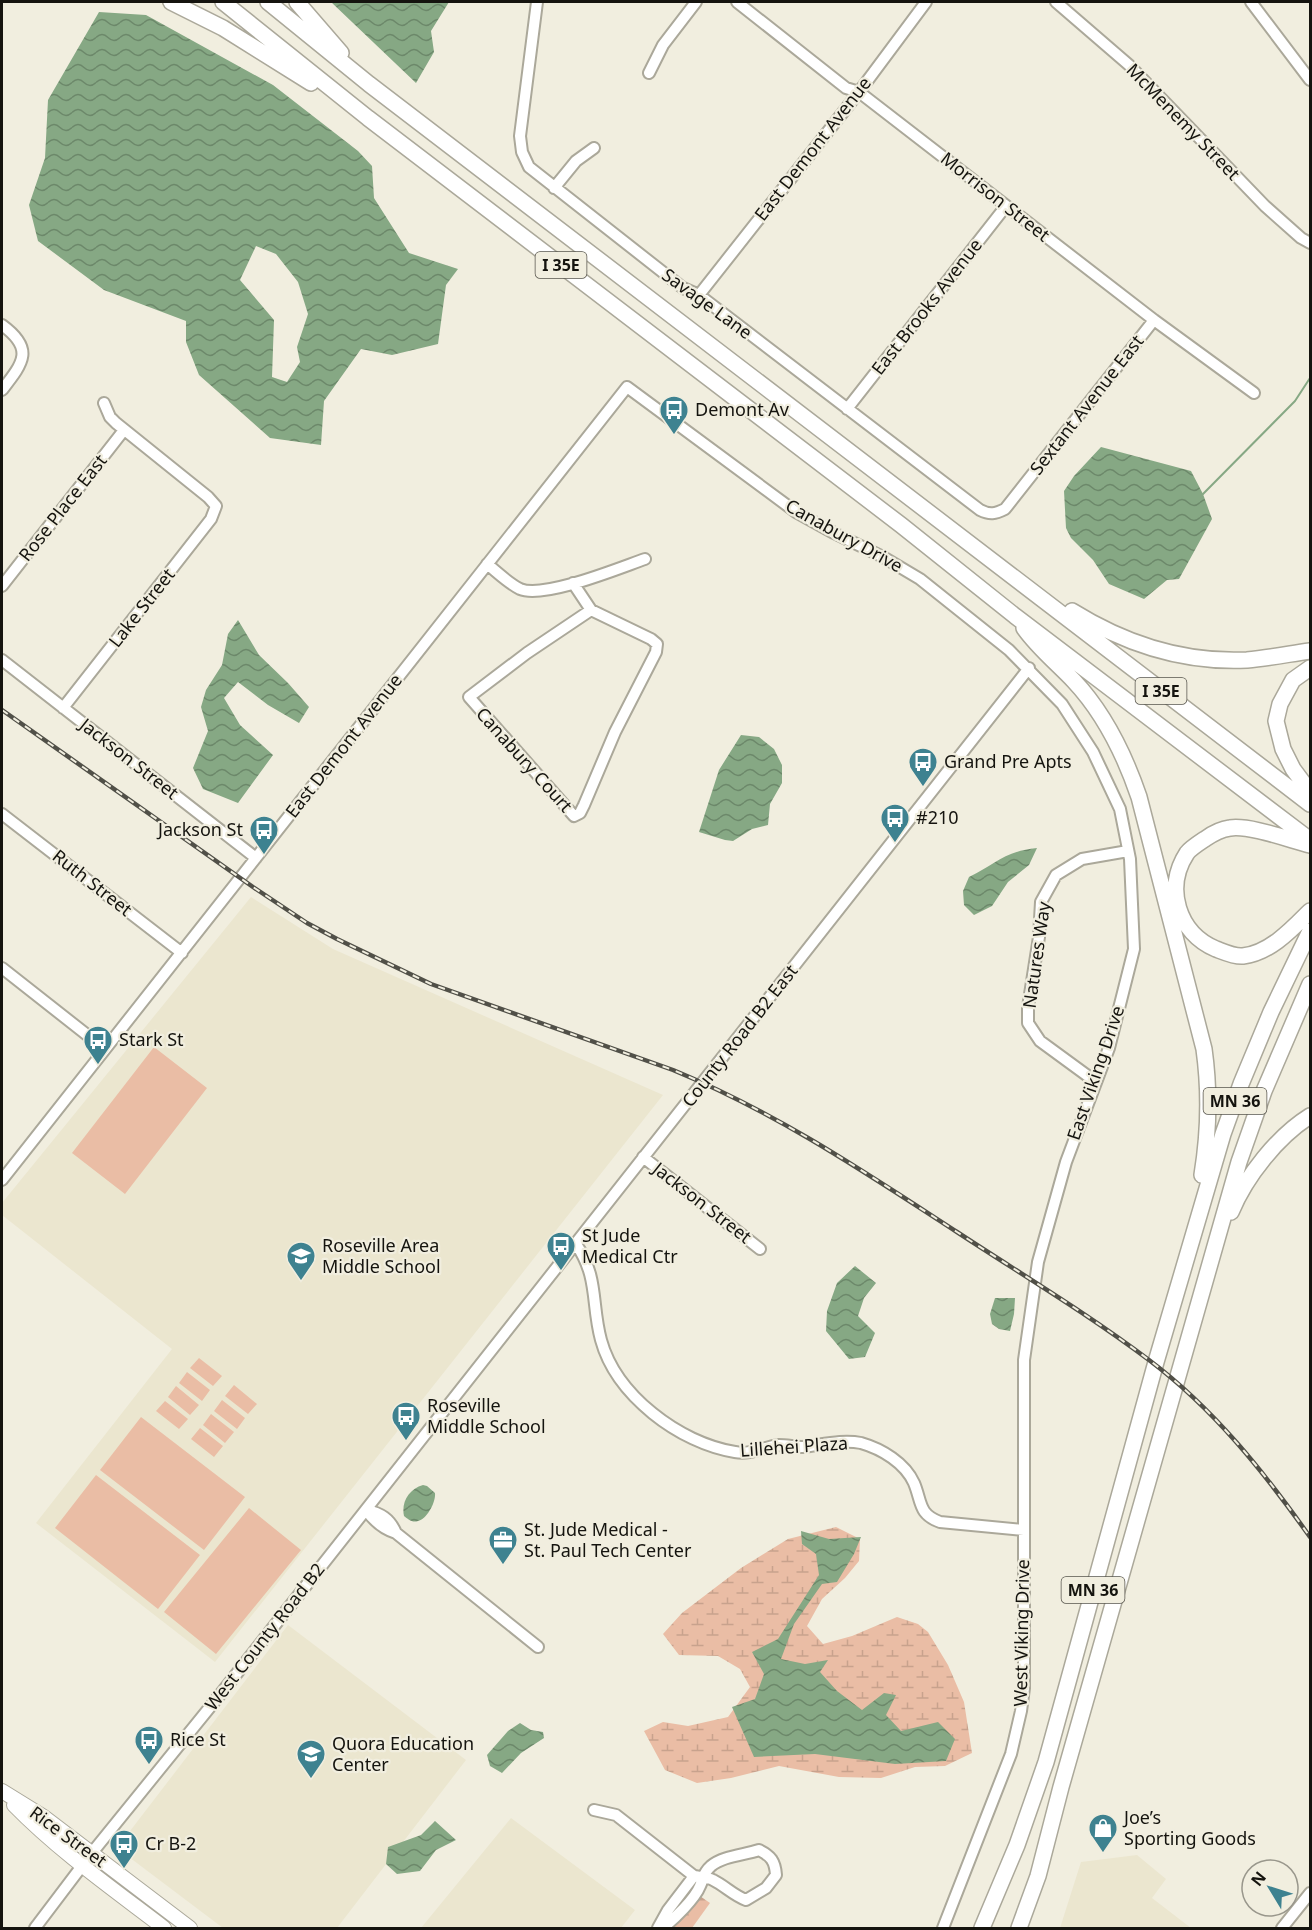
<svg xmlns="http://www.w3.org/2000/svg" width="1312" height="1930" font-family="'Noto Sans',sans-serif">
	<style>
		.built { fill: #ebe6cf }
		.forest { fill: url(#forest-firs) }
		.wetland { fill: url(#wetland-marsh) }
		.pitch { fill: #eabda5 }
		.water { fill: url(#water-waves); fill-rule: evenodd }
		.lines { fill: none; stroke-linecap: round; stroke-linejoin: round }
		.stream { stroke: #86a884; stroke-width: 2 }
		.minor-casing { stroke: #aba89a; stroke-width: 14 }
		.major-casing { stroke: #aba89a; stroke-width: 16 }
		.highway-casing { stroke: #aba89a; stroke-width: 18 }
		.minor { stroke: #fff; stroke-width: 10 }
		.major { stroke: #fff; stroke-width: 14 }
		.highway { stroke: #fff; stroke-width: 15 }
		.rail-casing { stroke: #515048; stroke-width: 4.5 }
		.rail { stroke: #f1eedf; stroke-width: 2; stroke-dasharray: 7; stroke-linecap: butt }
		.labels { text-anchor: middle; stroke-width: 4.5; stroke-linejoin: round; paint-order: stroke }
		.shield { fill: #f1eedf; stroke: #57554d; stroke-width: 1.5 }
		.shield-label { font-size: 16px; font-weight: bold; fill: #15140f }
		.street-label { font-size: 18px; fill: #15140f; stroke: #f1eedf }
		.poi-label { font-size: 18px; fill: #15140f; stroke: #f1eedf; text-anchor: start }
	</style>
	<defs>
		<pattern id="forest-firs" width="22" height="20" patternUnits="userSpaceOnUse" patternTransform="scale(1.5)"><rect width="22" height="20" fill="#eabda5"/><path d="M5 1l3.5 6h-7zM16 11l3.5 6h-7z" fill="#c8a28d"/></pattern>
		<pattern id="wetland-marsh" width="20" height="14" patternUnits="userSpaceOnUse" patternTransform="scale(1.5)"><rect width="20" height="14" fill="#eabda5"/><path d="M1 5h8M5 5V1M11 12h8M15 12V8" fill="none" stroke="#c8a28d"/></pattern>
		<pattern id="water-waves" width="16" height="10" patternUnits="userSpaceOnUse" patternTransform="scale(1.5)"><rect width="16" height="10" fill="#86a884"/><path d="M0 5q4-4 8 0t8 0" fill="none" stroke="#6c886a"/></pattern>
	</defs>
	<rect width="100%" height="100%" fill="#f1eedf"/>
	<path class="built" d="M251,897L333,949L663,1095L215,1662L36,1523L172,1349L2,1215V1203Z
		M288,1625L466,1760L337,1928H223L117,1848Z
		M511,1818L635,1910L621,1928H421Z
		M1137,1855L1166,1879L1152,1898L1191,1928H1060L1081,1862Z"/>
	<path class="forest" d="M697,1894L710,1903L692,1928H667Z"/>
	<path class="wetland" d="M836,1527L860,1539L859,1561L845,1578L822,1599L807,1626L823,1644L852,1636L897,1617L918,1624L928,1632L948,1665L964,1702L972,1753L945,1766L915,1767L881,1778L839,1777L779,1766L731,1778L697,1783L665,1770L644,1731L663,1722L688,1726L728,1717L750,1687L740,1669L718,1656L679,1655L663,1634L682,1613L741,1568L788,1539Z"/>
	<path class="pitch" d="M154,1047L207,1088L125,1194L72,1153Z
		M199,1358L222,1376L213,1386L190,1368Z
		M187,1372L210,1390L202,1401L179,1383Z
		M234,1385L257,1404L248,1414L225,1396Z
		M176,1386L199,1405L190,1415L168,1397Z
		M222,1400L245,1418L237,1429L214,1411Z
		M165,1401L188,1419L179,1429L156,1411Z
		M211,1414L234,1432L225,1443L203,1425Z
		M141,1417L245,1497L204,1550L100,1470Z
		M200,1428L223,1446L214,1457L191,1439Z
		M96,1475L200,1555L158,1609L55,1528Z
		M249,1508L301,1550L216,1654L164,1612Z"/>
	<path class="water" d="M331,2H449L431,31L434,52L416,83Z
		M99,12L146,15L273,85L358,151L372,166L374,198L409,253L458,269L446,285L438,344L392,355L361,349L324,401L321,445L270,438L199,375L186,342V321L104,290L38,241L29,205L45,158L48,100ZM256,246L276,254L298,282L308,314L297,347L300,362L287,382L272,377L274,320L240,280Z
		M1101,447L1191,471L1203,494L1212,519L1179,579L1167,580L1144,599L1109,584L1093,560L1071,538L1066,528L1064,491L1074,476Z
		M238,620L259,655L288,683L309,707L299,723L268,705L238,682L224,698L240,725L273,755L238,803L203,789L193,768L208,731L201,707L206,690L222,665L228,634Z
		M741,735L759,737L774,749L782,765V783L770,804L768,825L752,829L733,841L725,840L699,832L719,770Z
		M1037,848L1029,865L1008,882L992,906L974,915L964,905L963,891L969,877C996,864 1005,851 1037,848Z
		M855,1266L876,1283L864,1298L858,1316L875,1333L865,1357L849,1359L826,1331L827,1311L837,1283Z
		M995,1298H1015L1014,1314L1010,1331L999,1329L992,1324L990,1314Z
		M423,1485L427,1486L435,1493C436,1502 427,1519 418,1521C412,1523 408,1519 404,1516C401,1502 409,1489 423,1485Z
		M801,1531L829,1539L861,1537L854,1554L837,1582L822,1584L794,1624L781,1659L805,1664L828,1660L820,1672L837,1691L862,1710L884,1693L896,1695L886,1715L901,1731L938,1722L955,1739L946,1761L895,1764L815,1754L754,1757L732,1707L755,1699L764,1674L752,1652L778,1639L819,1575L816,1554L802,1544Z
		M520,1723L531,1730L543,1732L544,1738L521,1753L502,1773L490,1766L487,1755L508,1731Z
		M435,1821L456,1840L436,1850L420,1871L397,1874L386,1864L388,1847L421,1835Z"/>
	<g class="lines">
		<path class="stream" d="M1203,494L1295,401L1310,378"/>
		<g class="minor-casing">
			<path id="minor" d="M537,2L520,136L522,152L529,167L683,288L699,295L980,510C990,515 995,514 1005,509L1154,320
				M737,2L846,88L859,92L1154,320L1254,393
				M1056,2L1129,65L1265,206L1301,238L1310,243
				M1251,2L1310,80
				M649,73L663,45L696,2
				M554,188L576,161L594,148
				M699,295L859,92L926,2
				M2,325C35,349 23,363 2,390
				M847,409L1006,206
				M487,564C497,572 508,583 520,589C544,599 619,568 645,559
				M573,583L591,610
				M2,586L124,430
				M591,610L651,639L657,644L656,652L615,732L584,805L580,813L574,816L469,697L527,653Z
				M2,660L256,858
				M63,708L211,519L216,506L208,497L116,423L110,417L104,403
				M2,814L182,953
				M2,968L105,1049
				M1096,1082L1040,1041L1028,1023V1007L1039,937L1041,902L1056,875L1082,859L1128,851
				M643,1157L760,1249
				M2,1180L627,387L796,512L834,533L883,557L920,579L1009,650L1062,704L1093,752L1120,809L1130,859L1134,949L1109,1048L1066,1162L1038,1262L1024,1360V1688L1021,1711L1011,1754L943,1928
				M576,1244C599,1278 591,1303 601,1340C616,1395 679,1443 735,1452C751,1455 764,1447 779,1445C787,1445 795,1447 802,1447C821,1445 842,1439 861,1443C882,1449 905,1463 914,1483C922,1502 918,1514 940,1522L1024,1530
				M366,1510C374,1521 383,1529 396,1533L538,1647
				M366,1510C381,1513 390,1519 396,1533
				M594,1810L616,1815L694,1876C700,1877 708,1877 713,1880C725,1886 733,1895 746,1900L766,1888L776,1875C775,1861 771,1856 759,1850C744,1855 723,1856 711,1866C702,1874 704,1878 700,1886C695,1899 674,1919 663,1928
				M35,1928L91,1854L223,1691L1029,668
				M658,1928L668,1910L694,1876
				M1282,1928L1310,1893"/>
		</g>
		<g class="major-casing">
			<path id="major" d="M2,1791L44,1817L190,1928
				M14,1805C59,1851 113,1889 164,1928"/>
		</g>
		<g class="highway-casing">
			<path id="highway" d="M171,2L223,28L311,83
				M223,2L368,118L901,525L1015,616L1310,840
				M268,2L369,84L1310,804
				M297,2L341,53
				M1072,611C1125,644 1184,663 1247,660C1268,658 1289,654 1310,651
				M1024,628C1038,648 1057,663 1074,681C1104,713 1125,756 1139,797L1204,1049C1210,1092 1209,1132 1202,1175
				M1310,668L1293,680L1280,704L1276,721L1283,749L1293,769L1310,792
				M1310,845C1290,840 1250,825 1230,828C1222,829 1212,834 1205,839C1199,843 1191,848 1187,853C1164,888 1178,933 1216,949C1224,952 1235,957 1243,956C1270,953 1292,929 1310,911
				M1231,1212C1246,1176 1278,1136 1310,1116
				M982,1928L1017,1845L1046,1762L1156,1362L1223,1134L1241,1084L1271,1012L1310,931
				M1019,1928L1038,1876L1061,1787L1239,1162L1264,1091L1310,984"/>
		</g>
		<use href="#minor" class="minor"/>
		<use href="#major" class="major"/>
		<use href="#highway" class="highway"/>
		<g class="rail-casing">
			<path id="rail" d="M2,710L253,887L307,923L337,939L431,984L673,1070C777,1113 863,1171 957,1232C1021,1274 1088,1314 1149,1360C1214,1409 1264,1472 1310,1537"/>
		</g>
		<use href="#rail" class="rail"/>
	</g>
	<defs>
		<g id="bus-pin" transform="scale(1.5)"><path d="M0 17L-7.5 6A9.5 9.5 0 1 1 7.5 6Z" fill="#3e8290" stroke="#f1eedf"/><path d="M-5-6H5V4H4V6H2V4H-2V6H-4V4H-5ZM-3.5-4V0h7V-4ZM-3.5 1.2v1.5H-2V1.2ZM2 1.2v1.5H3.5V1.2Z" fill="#fff"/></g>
		<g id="school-pin" transform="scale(1.5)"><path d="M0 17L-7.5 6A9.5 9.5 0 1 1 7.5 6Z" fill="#3e8290" stroke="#f1eedf"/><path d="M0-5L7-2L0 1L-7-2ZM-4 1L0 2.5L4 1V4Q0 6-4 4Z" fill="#fff"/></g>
		<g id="office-pin" transform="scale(1.5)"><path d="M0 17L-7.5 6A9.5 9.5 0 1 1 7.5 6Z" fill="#3e8290" stroke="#f1eedf"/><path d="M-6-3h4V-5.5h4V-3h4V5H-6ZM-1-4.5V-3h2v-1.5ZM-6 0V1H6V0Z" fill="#fff"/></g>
		<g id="shop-pin" transform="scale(1.5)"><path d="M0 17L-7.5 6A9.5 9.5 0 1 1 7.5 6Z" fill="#3e8290" stroke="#f1eedf"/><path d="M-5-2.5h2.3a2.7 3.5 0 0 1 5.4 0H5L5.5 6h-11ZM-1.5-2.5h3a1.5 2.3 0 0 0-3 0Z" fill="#fff"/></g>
	</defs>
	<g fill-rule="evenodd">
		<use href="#bus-pin" x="674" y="410"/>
		<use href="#bus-pin" x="923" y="762"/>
		<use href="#bus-pin" x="895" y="818"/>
		<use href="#bus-pin" x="264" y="830"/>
		<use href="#bus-pin" x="98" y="1040"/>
		<use href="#bus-pin" x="561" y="1246"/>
		<use href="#school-pin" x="301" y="1256"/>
		<use href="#bus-pin" x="406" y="1416"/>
		<use href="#office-pin" x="503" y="1540"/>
		<use href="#bus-pin" x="149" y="1740"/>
		<use href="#school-pin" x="311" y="1754"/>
		<use href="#shop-pin" x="1103" y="1828"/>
		<use href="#bus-pin" x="124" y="1844"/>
	</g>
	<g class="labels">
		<g class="shield">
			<rect x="535.5" y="252" width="51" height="26" rx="4.5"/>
			<rect x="1135.5" y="678" width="51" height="26" rx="4.5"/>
			<rect x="1203.5" y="1088" width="63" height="26" rx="4.5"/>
			<rect x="1061.5" y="1577" width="63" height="26" rx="4.5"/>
		</g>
		<g class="shield-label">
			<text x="561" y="271">I 35E</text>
			<text x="1161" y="697">I 35E</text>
			<text x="1235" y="1107">MN 36</text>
			<text x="1093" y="1596">MN 36</text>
		</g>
		<g class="street-label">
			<text transform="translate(1183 122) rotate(46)" y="6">McMenemy Street</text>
			<text transform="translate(813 149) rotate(-52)" y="6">East Demont Avenue</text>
			<text transform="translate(995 197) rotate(38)" y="6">Morrison Street</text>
			<text transform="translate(707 304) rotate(36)" y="6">Savage Lane</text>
			<text transform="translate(927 307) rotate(-52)" y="6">East Brooks Avenue</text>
			<text transform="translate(1087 405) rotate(-52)" y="6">Sextant Avenue East</text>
			<text transform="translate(63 508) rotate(-52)" y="6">Rose Place East</text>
			<text transform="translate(844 536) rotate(29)" y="6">Canabury Drive</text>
			<text transform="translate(142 608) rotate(-52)" y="6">Lake Street</text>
			<text transform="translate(344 746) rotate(-52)" y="6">East Demont Avenue</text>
			<text transform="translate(129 759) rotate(38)" y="6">Jackson Street</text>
			<text transform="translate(524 760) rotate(48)" y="6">Canabury Court</text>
			<text transform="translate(92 883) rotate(38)" y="6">Ruth Street</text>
			<text transform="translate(1037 955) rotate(-82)" y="6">Natures Way</text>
			<text transform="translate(740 1036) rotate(-52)" y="6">County Road B2 East</text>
			<text transform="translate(1096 1073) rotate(-71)" y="6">East Viking Drive</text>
			<text transform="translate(702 1203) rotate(38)" y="6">Jackson Street</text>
			<text transform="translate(794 1447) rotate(-4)" y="6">Lillehei Plaza</text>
			<text transform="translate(1022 1633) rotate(-89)" y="6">West Viking Drive</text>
			<text transform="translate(265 1637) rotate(-52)" y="6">West County Road B2</text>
			<text transform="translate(68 1837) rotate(36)" y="6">Rice Street</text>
		</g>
		<g class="poi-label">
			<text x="695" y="416">Demont Av</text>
			<text x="944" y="768">Grand Pre Apts</text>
			<text x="916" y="824">#210</text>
			<text x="243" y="836" text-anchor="end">Jackson St</text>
			<text x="119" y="1046">Stark St</text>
			<text x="582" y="1242">St Jude<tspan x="582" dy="21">Medical Ctr</tspan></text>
			<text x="322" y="1252">Roseville Area<tspan x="322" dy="21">Middle School</tspan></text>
			<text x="427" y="1412">Roseville<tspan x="427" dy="21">Middle School</tspan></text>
			<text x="524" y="1536">St. Jude Medical -<tspan x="524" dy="21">St. Paul Tech Center</tspan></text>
			<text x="170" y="1746">Rice St</text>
			<text x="332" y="1750">Quora Education<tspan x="332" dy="21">Center</tspan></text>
			<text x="1124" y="1824">Joe’s<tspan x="1124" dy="21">Sporting Goods</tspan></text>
			<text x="145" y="1850">Cr B-2</text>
		</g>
	</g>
	<rect width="1312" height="1930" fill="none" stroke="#15140f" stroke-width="6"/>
	<g transform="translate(1270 1888) rotate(308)"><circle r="28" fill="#f1eedf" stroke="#99978c" stroke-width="1.5"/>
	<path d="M0-4.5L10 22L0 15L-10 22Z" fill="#3e8290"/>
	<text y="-9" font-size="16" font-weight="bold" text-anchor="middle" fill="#15140f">N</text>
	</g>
</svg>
